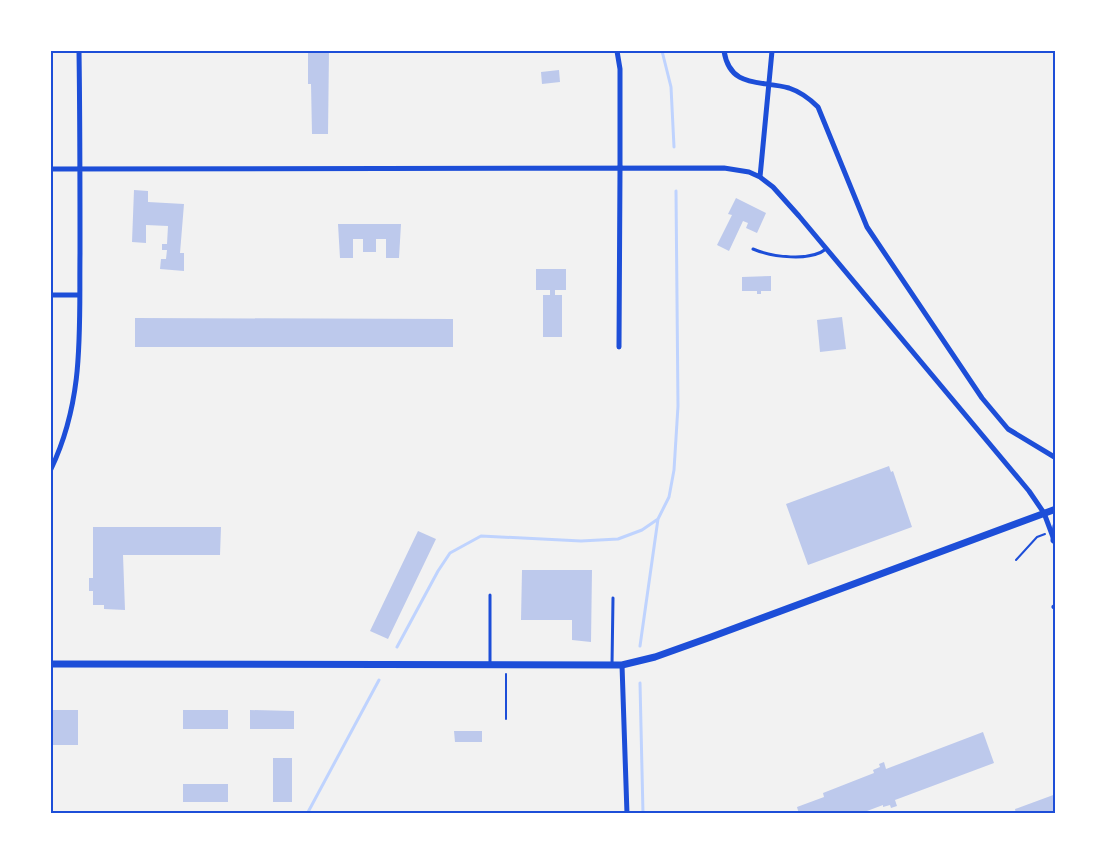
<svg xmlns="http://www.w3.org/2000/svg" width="1107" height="865" font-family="Ubuntu,sans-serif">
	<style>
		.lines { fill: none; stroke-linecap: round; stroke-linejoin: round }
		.stream { stroke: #bfd3fe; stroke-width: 3 }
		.building { fill: #bdc9ec }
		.path { stroke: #1d4ed8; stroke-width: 2 }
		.service { stroke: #1d4ed8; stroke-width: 3 }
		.minor { stroke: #1d4ed8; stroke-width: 5 }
		.tertiary { stroke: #1d4ed8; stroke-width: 7 }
		.neatline { fill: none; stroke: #1d4ed8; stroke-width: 2 }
	</style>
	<rect width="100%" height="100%" fill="#f2f2f2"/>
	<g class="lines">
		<path class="stream" d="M662,51L671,87L674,147
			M640,646L658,519
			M397,647L438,571L450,553L481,536L581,541L618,539L642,530L658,519L669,497L674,470L678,406L676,191
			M640,683L643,814
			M307,814L379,680"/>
	</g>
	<path class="building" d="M308,51H329L328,134H312L311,84H308Z
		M559,70L560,82L542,84L541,72Z
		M134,190L148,191V202L184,204L180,253H184V271L160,269L161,259H166L167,250H162V244H167L168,226L146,225V243L132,242Z
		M736,198L766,213L757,233L746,228L748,223L743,221L729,251L717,245L732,215L728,214Z
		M338,224H401L399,258H386V239H376V252H363V239H353V258H340Z
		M536,269H566V290H555V295H562V337H543V295H550V290H536Z
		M771,276V291H761V294H757V291H742V277Z
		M842,317L846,349L820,352L817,320Z
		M135,318L453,319V347H135Z
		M889,466L891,472L893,471L912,527L808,565L786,504Z
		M93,527H221L220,555H123L125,610L104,609V605H93V591H89V578H93Z
		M418,531L436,539L388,639L370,631Z
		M522,570H592L591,642L572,640V620H521Z
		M51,710H78V745H51Z
		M183,710H228V729H183Z
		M250,710L294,711V729H250Z
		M454,731H482V742H455Z
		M983,732L994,763L895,800L897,806L891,808L890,805L883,807V805L859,814H799L797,807L824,797L823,793L874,773L873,770L880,767L879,764L884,762L886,769Z
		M273,758H292V802H273Z
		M183,784H228V802H183Z
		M1056,794V814H1016L1015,809Z"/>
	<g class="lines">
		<path class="path" d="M1016,560L1037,537L1045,534
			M506,719V674"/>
		<path class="service" d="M753,249C772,257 810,262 826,249
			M612,665L613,598
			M490,666V595"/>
		<path class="minor" d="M617,51L620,69V169L619,347
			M724,51C730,89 761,80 789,88C801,92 810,99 818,107L867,227L982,398L1008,429L1056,458
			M772,51L760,177L773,187L799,216L1029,491L1044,513L1056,545
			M51,169L724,168L749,172L760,177
			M51,295H79
			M51,469C85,398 79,329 80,253C80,186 80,118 79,51
			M1054,607L1056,606
			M622,665L627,814"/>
		<path class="tertiary" d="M1054,540L1056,526
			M51,664L622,665L655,657L711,637L1056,509"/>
	</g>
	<rect width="1107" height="865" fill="none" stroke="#ffffff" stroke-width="105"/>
	<rect x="52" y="52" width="1002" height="760" class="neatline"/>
</svg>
